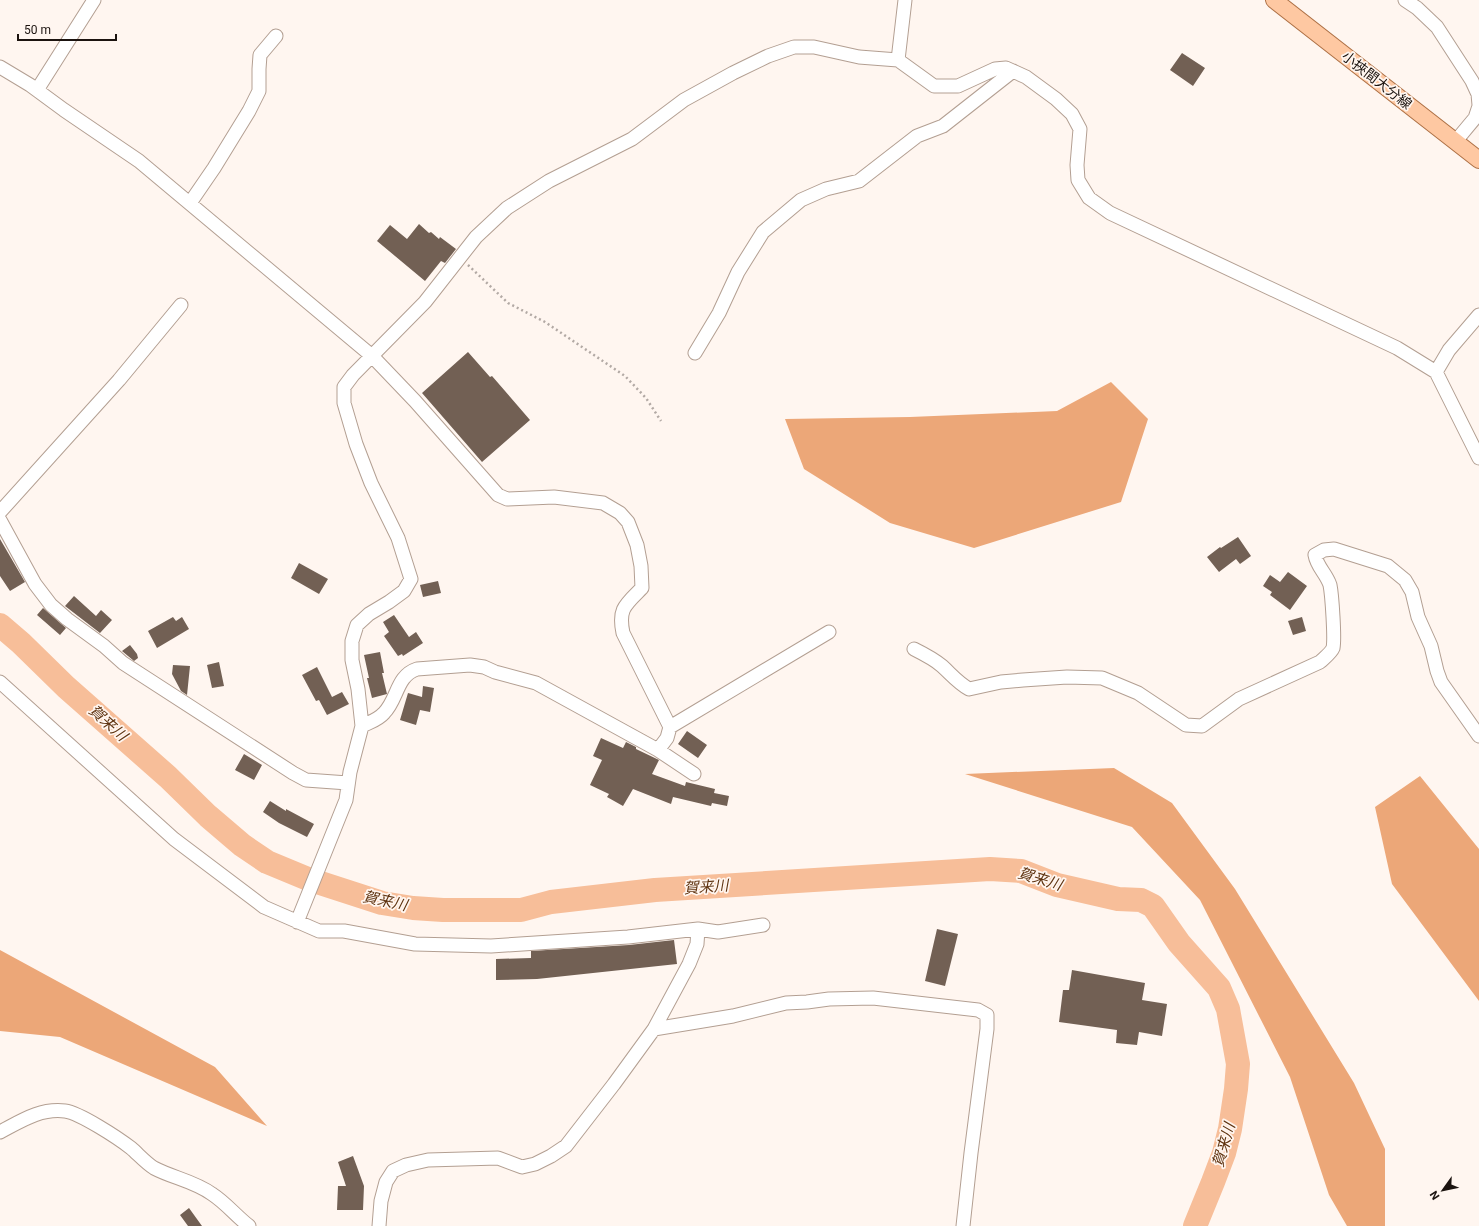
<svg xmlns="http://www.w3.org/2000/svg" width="1479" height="1226" font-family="Roboto,'Noto Sans JP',sans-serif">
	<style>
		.forest { fill: #eca778 }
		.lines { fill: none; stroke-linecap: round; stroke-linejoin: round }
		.river { stroke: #f7be99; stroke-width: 24 }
		.building { fill: #726054 }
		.minor-casing { stroke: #b39f92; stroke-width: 15 }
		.major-casing { stroke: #ae7146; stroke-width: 18 }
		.path { stroke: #b2a9a4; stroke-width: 2.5; stroke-dasharray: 2 3; stroke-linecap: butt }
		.minor { stroke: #fff; stroke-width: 13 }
		.major { stroke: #fec8a2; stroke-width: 16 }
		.labels { text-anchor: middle; stroke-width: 3.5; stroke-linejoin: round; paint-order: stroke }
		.street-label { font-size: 14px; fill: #1b130f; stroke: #fff6f0 }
		.water-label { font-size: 15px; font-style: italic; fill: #5f3310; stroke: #fff6f0 }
	</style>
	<rect width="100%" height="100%" fill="#fff6f0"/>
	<path class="forest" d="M1111,382L1148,419L1121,502L974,548L890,523L804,469L785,419L910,417L1057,411Z
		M1114,768L1172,803L1235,889L1354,1083L1385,1149V1226H1347L1329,1195L1290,1077L1200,900L1132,827L965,774Z
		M1420,776L1479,849V1001L1392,884L1375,807Z
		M0,950L215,1067L267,1126L60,1037L0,1031Z"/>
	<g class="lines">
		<path class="river" d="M0,625L21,643L66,687L168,777L208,816L242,845L267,862L308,879L382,903L413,908L443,910H521L551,902L655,890L990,869L1021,871L1057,885L1118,899L1141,900L1153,906L1179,943L1219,988L1228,1009L1238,1064L1236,1089L1230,1129L1224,1153L1213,1182L1195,1226"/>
	</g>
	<path class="building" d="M1182,53L1205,68L1193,86L1170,70Z
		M419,224L429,233L431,232L439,239L440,237L456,249L445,263L441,261L425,281L377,241L390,225L407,239Z
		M468,352L490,377L492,376L530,420L482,462L422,393Z
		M1238,537L1251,556L1240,564L1236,559L1219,572L1207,557L1220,547L1221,548Z
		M0,539L25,582L10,591L0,576Z
		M299,563L328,579L319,594L291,578Z
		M1288,572L1307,586L1290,610L1270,595L1272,592L1263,586L1270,575L1280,582Z
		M438,581L441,593L423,597L420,585Z
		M74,596L96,616L101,610L112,620L100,633L65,606Z
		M43,608L66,628L60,635L37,615Z
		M394,615L409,637L416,632L423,643L403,656L402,654L398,656L384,636L389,632L383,622Z
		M173,617L176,621L182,617L189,629L157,648L148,631Z
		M1302,617L1306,631L1293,635L1288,621Z
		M130,645L137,654L138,658L134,661L122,651Z
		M380,652L384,673H382L387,694L372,698L367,678H369L364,655Z
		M219,662L224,686L212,688L207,665Z
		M173,665L190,666L187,695L181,691L172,674Z
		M317,667L332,697L342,692L349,704L327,715L319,700L316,701L302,675Z
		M423,686L434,688L430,712L420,710L416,725L400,720L408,693L422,697Z
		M687,731L707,745L698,758L678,744Z
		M601,738L623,748L626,742L636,747V749L659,760L652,774L685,786L686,782L715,789L714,793L729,796L727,806L712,803L711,806L673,797L671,804L633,789L623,806L607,797L609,794L590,785L602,760L593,756Z
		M244,754L262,765L254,780L235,770Z
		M270,801L286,811V809L314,824L307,837L279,823L263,812Z
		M937,929L958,934L945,986L925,981Z
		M674,940L677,964L537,979L496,980V959L531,958V951L629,945Z
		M1072,970L1145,983L1142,1000L1167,1004L1162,1036L1139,1032L1137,1045L1116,1043L1117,1030L1059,1022L1063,990H1069Z
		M353,1156L364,1186L363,1210H337L338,1186H346L338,1162Z
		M189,1208L202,1226H188L180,1215Z"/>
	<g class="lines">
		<g class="minor-casing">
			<path id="minor" d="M1405,0L1417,8L1437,27L1472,81L1478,94L1479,105
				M898,60L905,0
				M0,67L30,85L64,110L139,161L372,356L415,401L498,495L507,499L554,497L603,503L620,513L628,522L637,545L641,566L642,588C625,605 618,609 623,633L670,727
				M37,90L94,0
				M1455,142L1475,118L1479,106
				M190,203L214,168L249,111L259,91V69L260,55L276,36
				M695,353L719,313L738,272L763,232L801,200L826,189L859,181L917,136L943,126L1013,71
				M1436,372L1449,350L1479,315
				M0,512L119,380L181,305
				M0,520L35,584L51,605L67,619L104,646L123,663L293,773L306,780L348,783
				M914,649C924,654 934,659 942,666C952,675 957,682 969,689L1001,682L1023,680L1067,677L1102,678L1138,693L1186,725L1202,726L1239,699L1320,662C1324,658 1331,653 1333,648C1335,639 1332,595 1330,585C1326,573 1317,567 1315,555L1324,550L1334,549L1388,566L1405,580L1412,592L1418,617L1431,646L1437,671L1441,682L1479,736
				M0,682L174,839L264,907L319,931H344L415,944L491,946L628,937L698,929L718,932L763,925
				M362,726C370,722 378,720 384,713C398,699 396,676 417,669L470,665L484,667L495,672L536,683L658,750L694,774
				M658,750L667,738L670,727L829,632
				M297,922L346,800L350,772L362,726L358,689L352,660V641L357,625L369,614L389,602L404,591L411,579L398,538L371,483L356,444L344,403V387L353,375L425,302L476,237L507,208L549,181L632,139L684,100L733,73L768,56L794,47H814L859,57L898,60L934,86H958L995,69L1006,68L1026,77L1056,99L1072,114L1080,129L1077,165L1078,180L1089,198L1110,213L1397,348L1436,372L1479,458
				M654,1029L733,1016L786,1003L807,1002L829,999L873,998L978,1010L987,1015V1029L971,1153L963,1226
				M0,1132C21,1121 40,1108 65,1111C80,1113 118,1138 131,1148C138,1154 146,1163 154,1168C173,1178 194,1181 212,1194C226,1203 236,1216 249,1226
				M379,1226L381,1201L386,1182L393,1171L406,1165L428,1160L498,1158L522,1167L535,1164L551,1156L566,1146L614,1084L654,1029L689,964L697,944L698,929"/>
		</g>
		<g class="major-casing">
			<path id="major" d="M1274,0L1479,160"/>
		</g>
		<path class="path" d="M468,265L508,303L545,322L625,376L646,398L661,421"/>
		<use href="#minor" class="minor"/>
		<use href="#major" class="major"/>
	</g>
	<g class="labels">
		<g class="street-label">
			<text transform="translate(1377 80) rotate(38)" y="5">小挾間大分線</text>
		</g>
		<g class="water-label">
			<text transform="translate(108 723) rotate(42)" y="5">賀来川</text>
			<text transform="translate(1040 879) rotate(17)" y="5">賀来川</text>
			<text transform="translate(706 887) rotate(-4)" y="5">賀来川</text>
			<text transform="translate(385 901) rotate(12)" y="5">賀来川</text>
			<text transform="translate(1224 1145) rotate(-74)" y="5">賀来川</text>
		</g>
	</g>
	<g transform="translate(1443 1190) rotate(237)" stroke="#fff6f0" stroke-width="3" paint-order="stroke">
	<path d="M0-3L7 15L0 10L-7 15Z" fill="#1b130f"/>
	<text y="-6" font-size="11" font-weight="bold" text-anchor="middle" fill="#1b130f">N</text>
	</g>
	<path d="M18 34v6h98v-6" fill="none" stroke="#1b130f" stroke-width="2"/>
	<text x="24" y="34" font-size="12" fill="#1b130f" stroke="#fff6f0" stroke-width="3" paint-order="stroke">50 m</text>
</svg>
